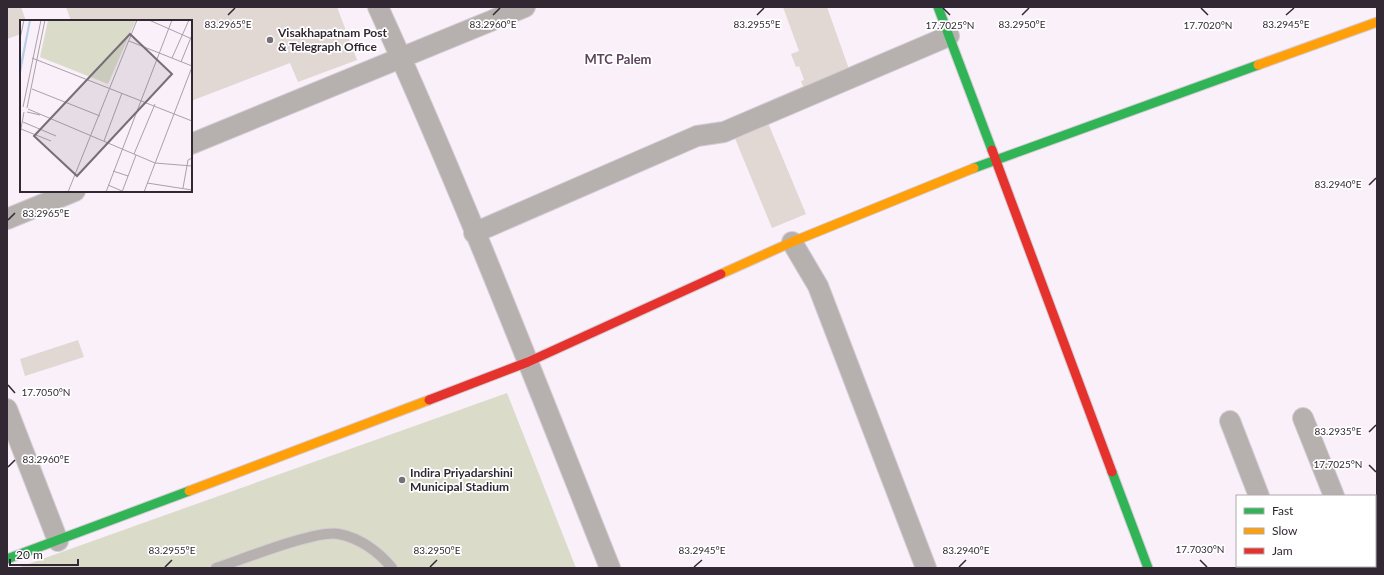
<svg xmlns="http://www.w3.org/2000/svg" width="1384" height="575" font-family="Lato,sans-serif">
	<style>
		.green { fill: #dadcc9 }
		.building { fill: #e1d7d3 }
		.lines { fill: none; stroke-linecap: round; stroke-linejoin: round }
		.lane-casing { stroke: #d4cdd5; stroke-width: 12 }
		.street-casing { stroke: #d4cdd5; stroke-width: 22 }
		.fast-casing { stroke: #d4cdd5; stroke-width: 11 }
		.slow-casing { stroke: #d4cdd5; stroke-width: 11 }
		.jam-casing { stroke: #d4cdd5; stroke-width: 11 }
		.lane { stroke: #b6b1ae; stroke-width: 10 }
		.street { stroke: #b6b1ae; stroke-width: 20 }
		.fast { stroke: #30b455; stroke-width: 9 }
		.slow { stroke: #ff9f0a; stroke-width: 9 }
		.jam { stroke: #e5322d; stroke-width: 9 }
		.ticks { fill: none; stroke: #322833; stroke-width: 1.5 }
		.poi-dot { fill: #786e78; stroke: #fff; stroke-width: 1.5 }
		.labels { text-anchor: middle; stroke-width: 3.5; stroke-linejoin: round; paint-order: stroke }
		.poi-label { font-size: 12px; font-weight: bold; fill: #322833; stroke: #fff; text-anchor: start }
		.neighbourhood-label { font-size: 13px; font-weight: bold; fill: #5b445c; stroke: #fff }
		.inset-road { fill: none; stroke: #a9a0aa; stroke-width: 1 }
		.view { fill: #786e78; fill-opacity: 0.15; stroke: #786e78; stroke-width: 2 }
		.inset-edge { fill: none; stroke: #322833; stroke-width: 2 }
		.ticks-label { font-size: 10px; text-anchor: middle; fill: #322833; stroke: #fff; stroke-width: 3.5; stroke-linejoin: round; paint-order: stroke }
	</style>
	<rect width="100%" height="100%" fill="#f9f0f9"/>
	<path class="green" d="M507,393L576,568H17Z"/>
	<path class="building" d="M7,7H21L26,21H21V34L7,39Z
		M66,7H337L357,60L298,82L290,63L191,101V21H71Z
		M783,7H827L850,72L804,89L801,81L804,80L799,66L796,67L791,54L799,51Z
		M768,123L806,214L772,228L734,136Z
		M78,340L84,357L25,376L20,359Z"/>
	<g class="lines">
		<g class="lane-casing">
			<path id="lane" d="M216,568C241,560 317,529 339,534C360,538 379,552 392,568"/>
		</g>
		<g class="street-casing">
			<path id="street" d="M378,7C462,191 535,380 610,568
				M191,144L525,7
				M7,219L75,191
				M474,233L697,136L724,132L949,36
				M792,242L818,286L926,568
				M7,409L58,541
				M1303,418L1334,496
				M1230,421L1259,496
				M1286,566L1287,568
				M1362,566L1363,568"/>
		</g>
		<g class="fast-casing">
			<path id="fast" d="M938,7L992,150
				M974,168L1258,65
				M1112,472L1148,568
				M7,559L189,491"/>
		</g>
		<g class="slow-casing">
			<path id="slow" d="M1258,65L1377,22
				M721,274L792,242L974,168
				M189,491L429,400"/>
		</g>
		<g class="jam-casing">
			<path id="jam" d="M992,150L1112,472
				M429,400L528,362L721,274"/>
		</g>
		<use href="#lane" class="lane"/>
		<use href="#street" class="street"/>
		<use href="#fast" class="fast"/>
		<use href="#slow" class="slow"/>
		<use href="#jam" class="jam"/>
	</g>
	<path class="ticks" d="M943,8L950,15M1201,8L1208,15M228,15L235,8M493,15L500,8M757,15L764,8M1022,15L1029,8M1286,15L1294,8M1369,185L1376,178M8,220L15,213M8,385L15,393M1369,432L1376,425M1369,465L1376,472M8,467L15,460M1200,560L1207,567M165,567L172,560M430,567L437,560M694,567L702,560M959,567L966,560"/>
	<g class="poi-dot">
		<circle cx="270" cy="40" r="4"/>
		<circle cx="402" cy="480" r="4"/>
	</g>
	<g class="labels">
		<g class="poi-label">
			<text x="278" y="37">Visakhapatnam Post<tspan x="278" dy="14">&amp; Telegraph Office</tspan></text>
			<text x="410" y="477">Indira Priyadarshini<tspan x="410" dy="14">Municipal Stadium</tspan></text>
		</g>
		<g class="neighbourhood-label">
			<text x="618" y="64">MTC Palem</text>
		</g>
	</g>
	<g transform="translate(20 20)">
		<rect width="172" height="172" fill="#f9f0f9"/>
		<path d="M28,0H116L88,64L20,37Z" fill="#dadcc9"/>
		<path d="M9,0H11L0,58V45Z" fill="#b5d0ea"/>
		<path class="inset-road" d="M129,0L172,19M0,19L4,0M109,21L172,46M12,38L172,101M152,38L169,0M161,42L172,15M12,69L80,96M3,87L21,0M7,88L25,0M8,89L135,143L172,146M7,92L20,95M3,102L36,116M1,109L31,121M0,114L4,92M84,121L102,73M114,134L135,84M93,151L108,156M127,163L172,170M88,165L102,171M163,168L168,140L172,138M48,172L117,0M86,172L152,0M102,172L116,135M124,172L172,47"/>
		<path class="view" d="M110,14L152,54L57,156L14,116Z"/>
		<rect width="172" height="172" class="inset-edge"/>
	</g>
	<g class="ticks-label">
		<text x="228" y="28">83.2965°E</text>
		<text x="493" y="28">83.2960°E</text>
		<text x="757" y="28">83.2955°E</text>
		<text x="1022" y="28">83.2950°E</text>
		<text x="1286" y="28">83.2945°E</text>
		<text x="950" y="29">17.7025°N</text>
		<text x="1208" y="29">17.7020°N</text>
		<text x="1338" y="188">83.2940°E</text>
		<text x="46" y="217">83.2965°E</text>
		<text x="46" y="396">17.7050°N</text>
		<text x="1338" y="435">83.2935°E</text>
		<text x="46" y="463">83.2960°E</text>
		<text x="1338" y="468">17.7025°N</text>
		<text x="1200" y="553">17.7030°N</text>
		<text x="172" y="554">83.2955°E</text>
		<text x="437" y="554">83.2950°E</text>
		<text x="702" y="554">83.2945°E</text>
		<text x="966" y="554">83.2940°E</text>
	</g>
	<rect width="1384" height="575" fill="none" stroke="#322833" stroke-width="16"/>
	<rect x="1236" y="495" width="140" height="72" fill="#ffffff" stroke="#ada9ad"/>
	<rect x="1244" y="508" width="20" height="6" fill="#30b455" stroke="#ada9ad"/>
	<text x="1272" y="515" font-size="12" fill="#322833">Fast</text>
	<rect x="1244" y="528" width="20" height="6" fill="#ff9f0a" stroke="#ada9ad"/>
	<text x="1272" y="535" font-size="12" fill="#322833">Slow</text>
	<rect x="1244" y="548" width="20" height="6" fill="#e5322d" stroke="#ada9ad"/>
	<text x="1272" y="555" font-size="12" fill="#322833">Jam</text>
	<path d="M10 559v6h68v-6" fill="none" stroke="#322833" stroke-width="2"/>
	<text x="16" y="559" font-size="12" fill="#322833" stroke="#ffffff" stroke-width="3" paint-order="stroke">20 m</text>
</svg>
